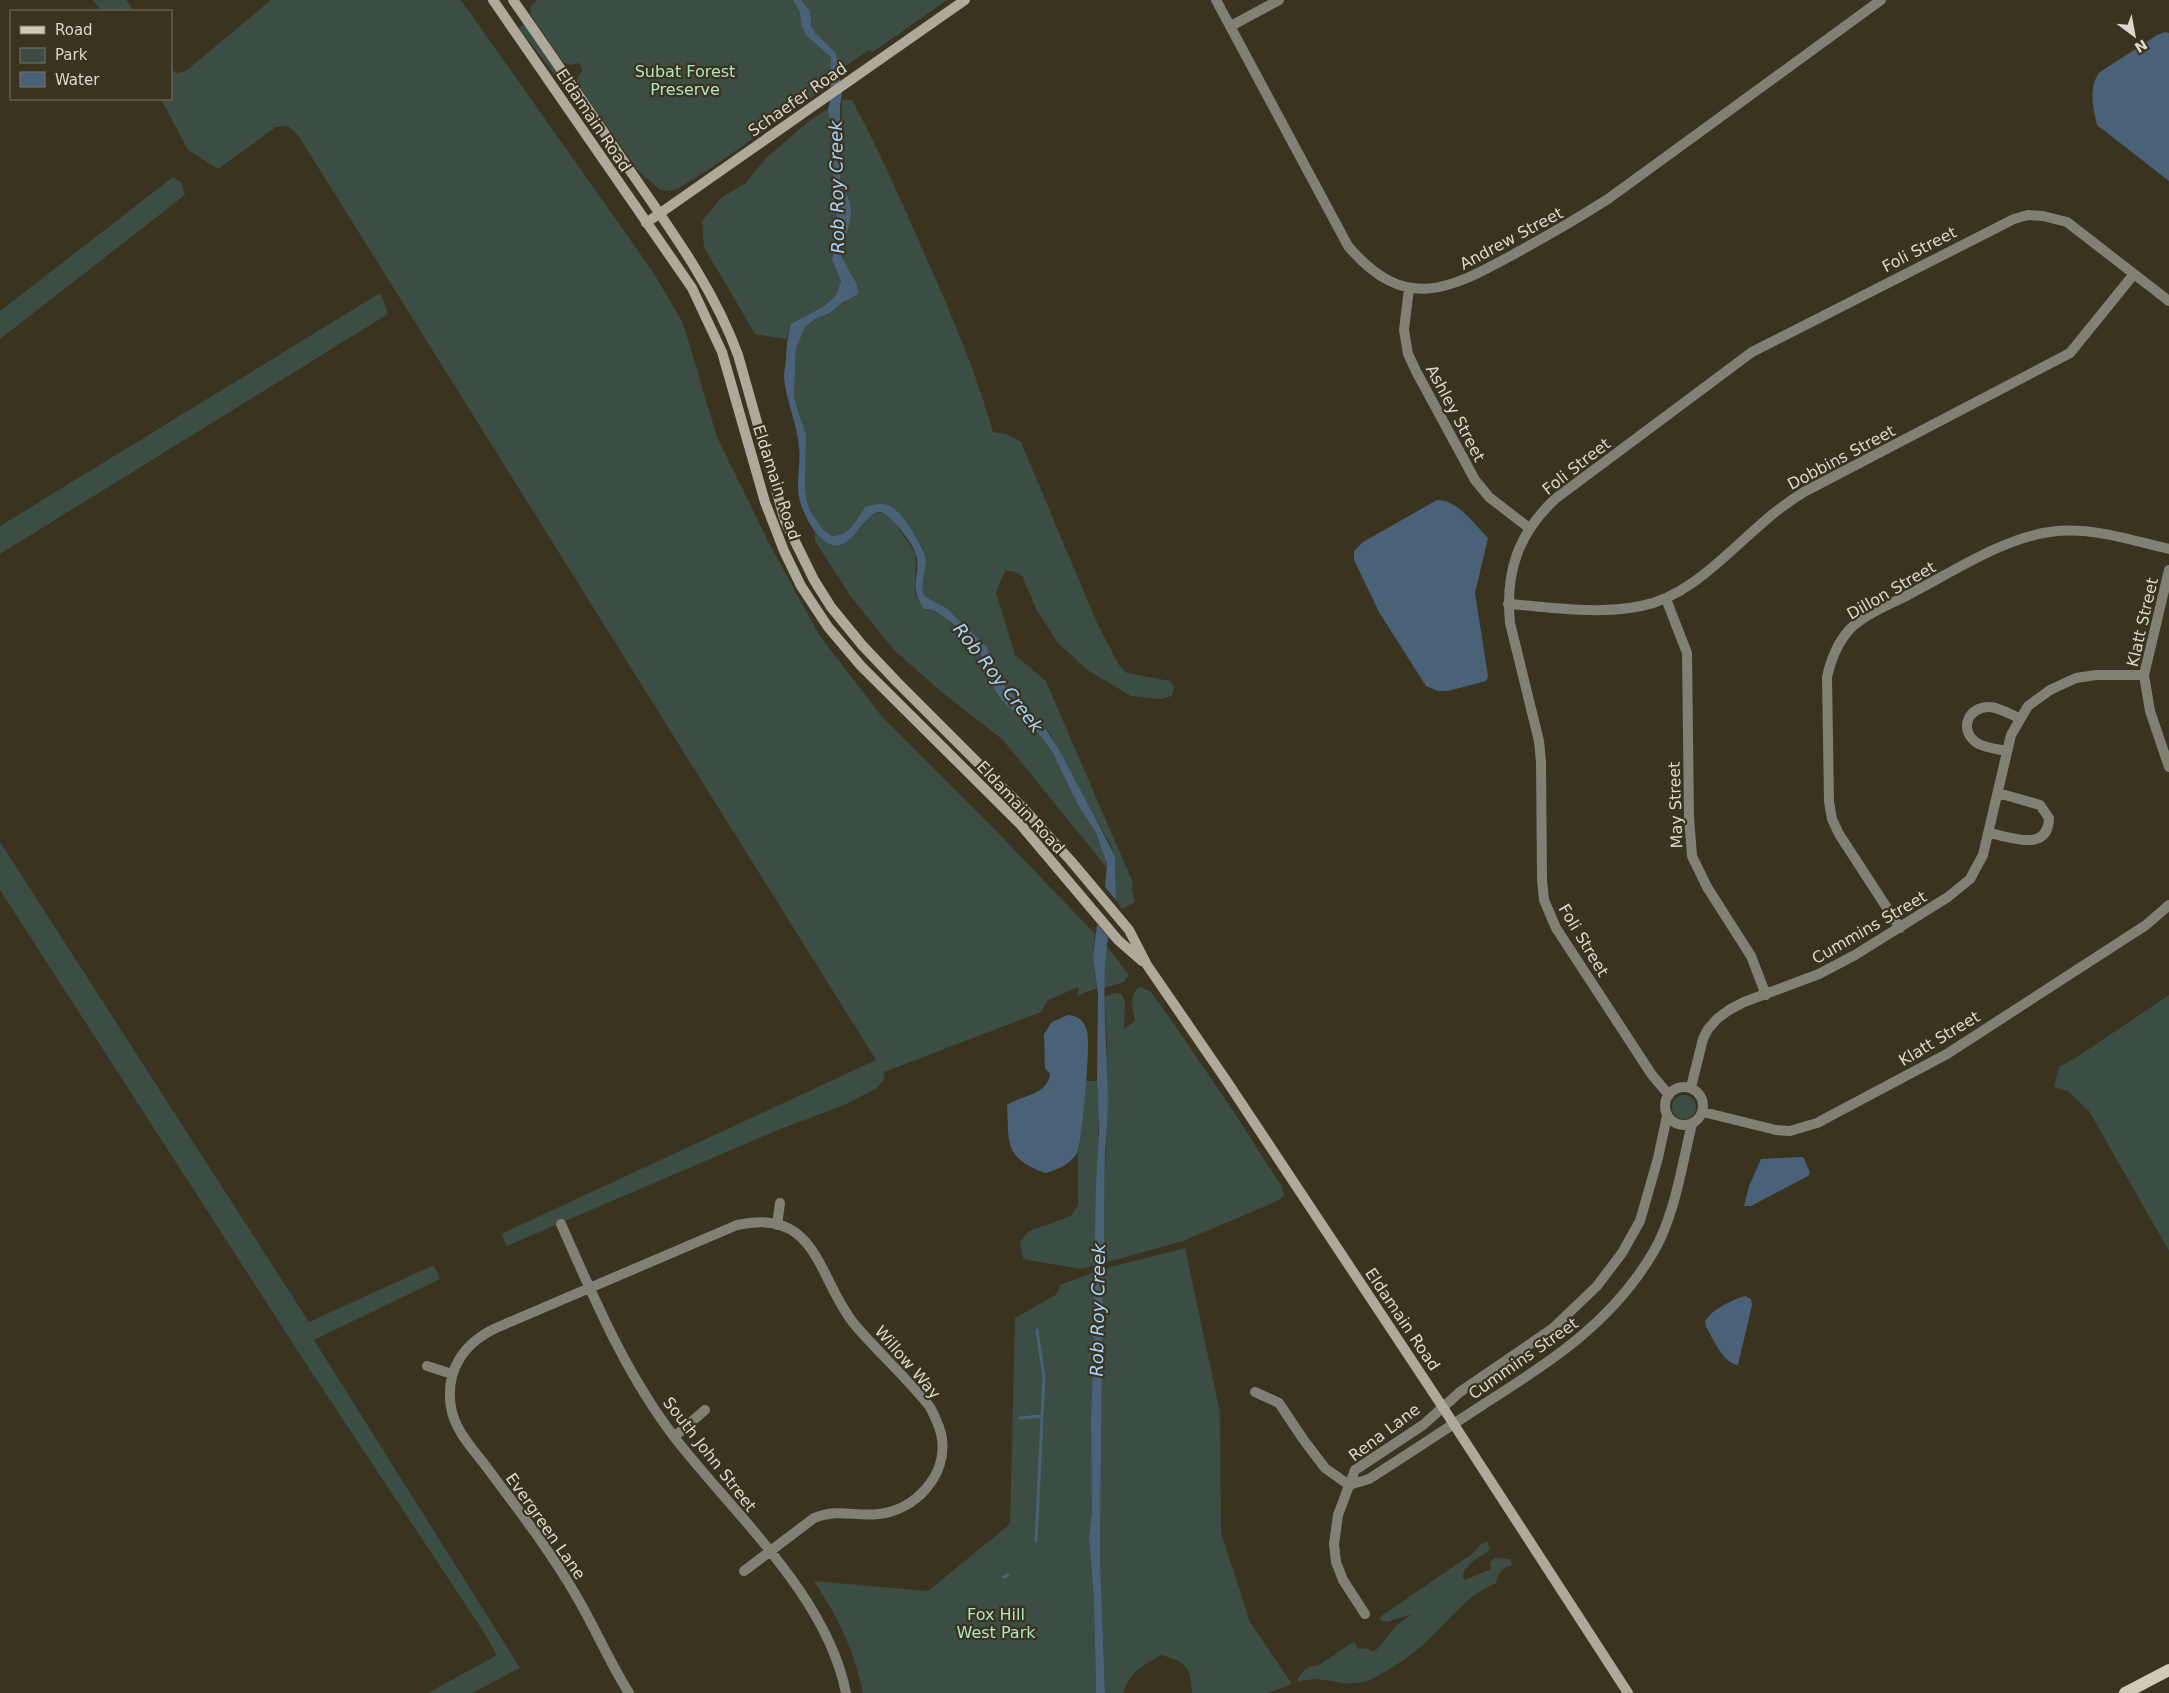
<svg xmlns="http://www.w3.org/2000/svg" width="2169" height="1693" font-family="'DejaVu Sans',sans-serif">
	<style>
		.green { fill: #3c4d43 }
		.water { fill: #4a6278 }
		.lines { fill: none; stroke-linecap: round; stroke-linejoin: round }
		.stream { stroke: #4a6278; stroke-width: 3 }
		.street { stroke: #827f75; stroke-width: 10 }
		.secondary { stroke: #aea99a; stroke-width: 10 }
		.primary { stroke: #d0cab6; stroke-width: 12 }
		.labels { text-anchor: middle; stroke-width: 4.5; stroke-linejoin: round; paint-order: stroke }
		.park-label { font-size: 16px; fill: #ade6c3; stroke: #39331f }
		.street-label { font-size: 16px; fill: #dcd9cc; stroke: #39331f }
		.water-label { font-size: 18px; font-style: italic; fill: #a6d4fd; stroke: #39331f }
	</style>
	<rect width="100%" height="100%" fill="#39331f"/>
	<path class="green" d="M93,0H126L134,11H101Z
		M271,0H461L653,272L683,323L717,437L771,547L820,636L883,718L1004,839L1095,934L1093,957L1097,988L1077,996L1079,988H1076L1048,1000L1041,1012L884,1072V1079L877,1088L844,1105L778,1130L507,1246L501,1234L876,1060L298,135L288,126L276,127L218,169L188,150L161,99H171V68L176,73L186,71Z
		M537,0H947L873,52L869,50L823,81L824,88L821,91L711,168L677,189L667,191L659,189L639,172L577,83V78L583,70L579,63L570,65L563,62L530,14L531,6Z
		M524,24L560,76L557,78L519,28Z
		M842,100H852C879,150 902,202 925,255C951,313 976,371 993,432L1006,434L1021,442L1097,623L1119,665L1127,673L1170,681L1174,687L1172,696L1160,699L1131,696L1089,671L1058,643L1036,609L1022,576L1013,571H1005L996,593L1015,655L1046,681L1133,883L1132,890L1135,902L1122,909L1116,900L1115,856L1111,845L1086,803L1062,755L1054,745L1051,735L1041,721L1025,709L1002,683L987,647L946,609L924,596C920,582 926,573 926,560C925,544 903,518 892,507H866C856,520 851,535 832,536L823,529L811,513L807,502L805,490L806,435L794,398L796,348L806,326L815,319L830,313L851,297L857,285L840,255L851,212L840,179Z
		M828,109L834,146L832,203L838,219L832,260L841,281L835,296L824,306L791,324L786,339L755,334L704,247L702,221L721,198L746,183L766,158L813,118Z
		M173,177L181,182L185,195L0,339V311Z
		M380,293L388,314L0,554V526Z
		M878,513L886,514L892,519L916,554L915,594L924,609C934,609 939,614 947,620C960,629 972,640 980,653C987,663 988,676 993,686C999,699 1013,714 1027,718L1053,753L1067,778L1078,805L1096,833L1105,855L1107,868L1003,740L944,694L895,651L851,597L815,541V530L823,540L831,544C839,540 850,537 857,531C867,524 864,517 878,513Z
		M0,842L309,1322L434,1265L440,1279L314,1340L520,1668L472,1693H428L497,1655L485,1634L301,1356L0,890Z
		M1106,945L1129,975L1124,982L1104,988V961Z
		M1140,987L1150,991L1160,1004L1234,1112L1282,1187L1284,1196L1277,1201L1183,1241L1104,1263V1184L1108,1105L1107,1040L1104,997L1115,993L1122,994L1125,1002L1124,1029L1135,1021C1133,1009 1128,994 1140,987Z
		M2169,995V1251L2089,1111L2068,1091L2054,1087L2059,1067L2077,1057Z
		M1086,1081H1097C1100,1143 1097,1204 1094,1266L1080,1269L1023,1259L1020,1242L1029,1231L1071,1216L1078,1205V1152Z
		M1672 1107a12 12 0 1 1 24 0a12 12 0 1 1-24 0Z
		M1185,1248L1220,1412L1221,1533L1250,1622L1292,1684L1268,1693H1192C1191,1666 1186,1662 1161,1655C1141,1667 1131,1671 1123,1693H1105L1100,1555L1103,1269Z
		M1092,1273L1095,1310L1092,1512L1089,1537L1094,1601L1096,1693H863C855,1651 837,1616 814,1581L928,1591L1010,1524L1015,1318L1057,1294L1060,1285Z
		M1487,1541L1490,1550L1472,1562L1465,1570L1462,1577L1465,1580L1491,1569L1490,1563L1494,1558L1510,1559L1512,1565C1502,1568 1498,1573 1496,1583C1466,1595 1446,1624 1423,1645C1409,1657 1392,1668 1376,1677C1345,1693 1326,1672 1298,1682V1678L1304,1670L1309,1667L1319,1665L1350,1644L1355,1643L1358,1649L1366,1648L1373,1652L1376,1650L1397,1625L1412,1614L1387,1622L1380,1620L1381,1616L1472,1554L1481,1544Z"/>
	<path class="water" d="M793,0H801L810,11L811,26L816,34L836,53L842,93L840,106V179C842,189 848,195 850,204C854,219 843,240 840,254L857,285L858,294L842,303L830,313L815,319L806,326L796,348L794,398L806,435L805,490L807,502L811,513L823,529L832,536C851,535 856,520 865,507C874,504 884,502 892,507C903,514 925,548 926,560C926,573 920,583 924,596L946,608L987,647L1002,683L1025,709L1041,721L1062,755L1115,856L1116,900L1105,887L1107,864L1096,833L1078,805L1053,753L1027,718C1013,714 999,699 993,686C988,676 987,663 980,653C972,640 960,629 948,620C939,614 934,608 924,609C907,584 922,576 916,554C912,542 898,526 889,517C865,493 854,567 822,539C811,529 802,511 799,497C796,481 801,463 799,447C797,423 786,401 784,377C784,370 786,364 786,358C787,345 787,337 791,324L824,306L835,296L841,281L832,260L838,219L832,203L834,146L828,109L830,102L831,57L807,36L802,27L800,12Z
		M2165,32L2169,33V181L2097,125C2093,108 2088,86 2100,72L2157,35Z
		M1437,500C1458,500 1474,524 1488,538L1475,593L1488,676L1486,681L1448,691H1438L1426,686L1379,612L1354,560V551L1363,542Z
		M1097,924L1108,937C1100,992 1108,1048 1108,1104C1108,1120 1106,1137 1105,1153C1104,1190 1104,1227 1104,1263L1094,1266L1096,1186L1099,1130L1097,1081L1098,994L1093,957Z
		M1068,1015C1078,1016 1084,1020 1087,1031C1091,1041 1082,1145 1077,1153C1071,1164 1057,1170 1045,1173C1004,1158 1009,1143 1007,1105C1021,1095 1047,1096 1050,1074L1045,1068L1044,1034L1052,1022Z
		M1801,1157L1804,1158L1810,1173L1808,1176L1751,1206H1744L1749,1186L1761,1159Z
		M1103,1269L1100,1555L1105,1693H1096L1094,1601L1089,1537L1092,1512L1091,1422L1095,1310L1092,1273Z
		M1745,1296L1751,1299L1752,1305L1738,1365C1723,1363 1714,1340 1706,1327L1705,1321C1713,1309 1731,1300 1745,1296Z"/>
	<g class="lines">
		<path class="stream" d="M1020,1418L1041,1416
			M1036,1541L1044,1377L1037,1330
			M1004,1577L1008,1575"/>
		<path class="street" d="M1216,0L1348,246C1406,314 1450,289 1516,253C1547,236 1578,218 1608,199L1881,0
			M1231,26L1279,0
			M1409,288L1404,330L1408,354L1417,373L1475,480L1489,497L1529,528
			M2169,570L2144,675L2150,711L2169,767
			M1666,599L1687,653L1689,817L1692,856L1707,887L1751,956L1766,995
			M1508,604C1551,607 1598,615 1641,606C1688,597 1724,556 1759,526C1773,513 1788,502 1804,492L2070,353L2134,274
			M2007,751C1997,749 1985,748 1977,743C1958,730 1968,706 1990,707C2000,708 2010,714 2019,718
			M1988,833C2010,836 2048,854 2049,818L2040,805L1998,793
			M1900,928L1839,834L1832,819L1829,802L1827,677C1831,659 1837,643 1850,629C1865,614 1889,605 1908,595C1951,573 2003,538 2050,532C2090,526 2130,540 2169,549
			M1665 1106a19 19 0 1 1 38 0a19 19 0 1 1-38 0Z
			M1691,1087L1703,1039L1708,1029L1718,1018L1729,1010L1744,1002L1819,974L1855,955L1948,897L1970,879L1983,855L2011,735L2028,706L2050,690L2076,678L2096,675H2144
			M1669,1095L1652,1075L1556,928L1544,900L1542,880L1541,762L1539,741L1510,623C1505,572 1518,534 1555,499L1752,352L2014,219L2028,215L2043,216L2067,222L2169,301
			M1703,1112L1776,1130L1790,1131L1817,1123L1947,1054L2146,925L2169,905
			M561,1224C594,1298 625,1373 675,1438C734,1514 827,1596 846,1693
			M777,1225L780,1203
			M427,1366L452,1374
			M1255,1392L1279,1403L1303,1439L1325,1468L1349,1485
			M674,1437L705,1410
			M1349,1485L1369,1479C1408,1454 1446,1429 1484,1404C1551,1361 1612,1323 1654,1251C1675,1215 1682,1164 1692,1124
			M1365,1614L1343,1580L1336,1562L1334,1544L1338,1515L1355,1470L1423,1425L1460,1392L1552,1329L1597,1286L1622,1253L1640,1221L1658,1158L1667,1116
			M629,1693C610,1663 596,1630 578,1599C551,1552 518,1509 485,1465C472,1448 454,1429 451,1407C445,1370 464,1343 496,1328L737,1225C819,1207 817,1279 855,1325C879,1353 907,1378 930,1407C935,1417 941,1428 942,1439C947,1476 915,1510 879,1514C855,1517 838,1508 814,1518L744,1571"/>
		<path class="secondary" d="M493,0L692,288L722,352L765,502L784,551L801,586L828,627L861,666L1020,824L1118,940L1142,961
			M513,0C554,58 593,117 633,175C673,233 714,289 738,355L785,521L814,580L831,607L862,645L897,682L1025,810L1071,861L1129,930L1147,965L1226,1080L1442,1406L1628,1693
			M646,223L965,0"/>
		<path class="primary" d="M2125,1693L2169,1670"/>
	</g>
	<g class="labels">
		<g class="park-label">
			<text x="685" y="77">Subat Forest<tspan x="685" dy="18">Preserve</tspan></text>
			<text x="996" y="1620">Fox Hill<tspan x="996" dy="18">West Park</tspan></text>
		</g>
		<g class="street-label">
			<text transform="translate(797 99) rotate(-35)" y="6">Schaefer Road</text>
			<text transform="translate(594 120) rotate(56)" y="6">Eldamain Road</text>
			<text transform="translate(1511 238) rotate(-28)" y="6">Andrew Street</text>
			<text transform="translate(1919 249) rotate(-27)" y="6">Foli Street</text>
			<text transform="translate(1456 413) rotate(62)" y="6">Ashley Street</text>
			<text transform="translate(1841 457) rotate(-28)" y="6">Dobbins Street</text>
			<text transform="translate(1576 466) rotate(-38)" y="6">Foli Street</text>
			<text transform="translate(777 482) rotate(72)" y="6">Eldamain Road</text>
			<text transform="translate(1891 590) rotate(-30)" y="6">Dillon Street</text>
			<text transform="translate(2142 622) rotate(-77)" y="6">Klatt Street</text>
			<text transform="translate(1675 805) rotate(-92)" y="6">May Street</text>
			<text transform="translate(1021 807) rotate(47)" y="6">Eldamain Road</text>
			<text transform="translate(1869 927) rotate(-30)" y="6">Cummins Street</text>
			<text transform="translate(1584 940) rotate(59)" y="6">Foli Street</text>
			<text transform="translate(1939 1038) rotate(-31)" y="6">Klatt Street</text>
			<text transform="translate(1403 1319) rotate(56)" y="6">Eldamain Road</text>
			<text transform="translate(1523 1358) rotate(-35)" y="6">Cummins Street</text>
			<text transform="translate(908 1362) rotate(49)" y="6">Willow Way</text>
			<text transform="translate(1384 1432) rotate(-37)" y="6">Rena Lane</text>
			<text transform="translate(710 1454) rotate(52)" y="6">South John Street</text>
			<text transform="translate(546 1526) rotate(55)" y="6">Evergreen Lane</text>
		</g>
		<g class="water-label">
			<text transform="translate(837 187) rotate(-91)" y="6">Rob Roy Creek</text>
			<text transform="translate(998 678) rotate(52)" y="6">Rob Roy Creek</text>
			<text transform="translate(1098 1310) rotate(-89)" y="6">Rob Roy Creek</text>
		</g>
	</g>
	<rect x="10" y="10" width="162" height="90" fill="#39331f" stroke="#7a7564"/>
	<rect x="20" y="26" width="25" height="8" fill="#d0cab6" stroke="#7a7564"/>
	<text x="55" y="35" font-size="15" fill="#dcd9cc">Road</text>
	<rect x="20" y="48" width="25" height="15" fill="#3c4d43" stroke="#7a7564"/>
	<text x="55" y="60" font-size="15" fill="#dcd9cc">Park</text>
	<rect x="20" y="72" width="25" height="15" fill="#4a6278" stroke="#7a7564"/>
	<text x="55" y="85" font-size="15" fill="#dcd9cc">Water</text>
	<g transform="translate(2134 35) rotate(148)" stroke="#39331f" stroke-width="4" paint-order="stroke">
	<path d="M0-4L9 19L0 12L-9 19Z" fill="#dcd9cc"/>
	<text y="-8" font-size="14" font-weight="bold" text-anchor="middle" fill="#dcd9cc">N</text>
	</g>
</svg>
